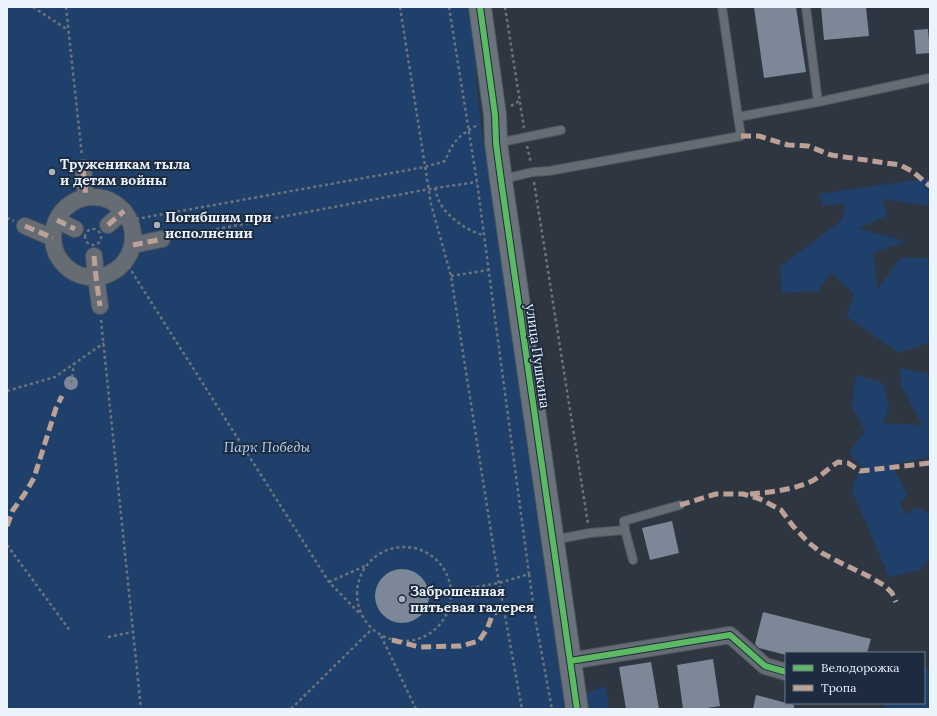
<svg xmlns="http://www.w3.org/2000/svg" width="937" height="716" font-family="Lora,serif">
	<style>
		.green { fill: #1f406b }
		.building { fill: #7c8797 }
		.lines { fill: none; stroke-linecap: round; stroke-linejoin: round }
		.lane-casing { stroke: #4e555e; stroke-width: 10 }
		.street-casing { stroke: #4e555e; stroke-width: 18 }
		.secondary-casing { stroke: #4e555e; stroke-width: 24 }
		.path { stroke: #6d737b; stroke-width: 2.5; stroke-dasharray: 3 3; stroke-linecap: butt }
		.lane { stroke: #656c74; stroke-width: 8 }
		.street { stroke: #656c74; stroke-width: 16 }
		.secondary { stroke: #6a727c; stroke-width: 22 }
		.quiet { stroke: #bda197; stroke-width: 5; stroke-dasharray: 10 5; stroke-linecap: butt }
		.cycleway-casing { stroke: #1c2b3f; stroke-width: 8 }
		.cycleway { stroke: #5cba63; stroke-width: 6 }
		.poi-dot { fill: #a9b1bb; stroke: #1c2b3f; stroke-width: 1.5 }
		.labels { text-anchor: middle; stroke-width: 4; stroke-linejoin: round; paint-order: stroke }
		.poi-label { font-size: 14px; font-weight: bold; fill: #ebf3fd; stroke: #1c2b3f; text-anchor: start }
		.street-label { font-size: 14px; fill: #ebf3fd; stroke: #1c2b3f }
		.park-label { font-size: 14px; font-style: italic; fill: #b9d4f9; stroke: #1c2b3f }
	</style>
	<rect width="100%" height="100%" fill="#2e3641"/>
	<path class="green" d="M7,7H472L480,55L476,74L481,128L495,206L569,709H7Z
		M930,178V206L882,199L887,216L857,228L905,241L873,253L878,289L900,258H928L930,257V342L900,353L846,316L854,294L831,273L818,291L782,293L780,267L842,220L845,203L824,206L819,194Z
		M900,368L930,374V455L926,458L892,465L907,495L900,504L906,515L916,507L930,514V558L920,570L889,577L852,490L861,466L849,453L865,431L852,407L856,375L883,383L889,408L883,423L922,425L901,385Z
		M924,667L930,670V709H885L884,703H924Z
		M605,686L610,709H586L583,694Z"/>
	<path class="building" d="M754,7H796L806,72L764,78Z
		M821,7H866L869,36L824,40Z
		M928,29L930,53L916,54L914,30Z
		M64 383a7 7 0 1 1 14 0a7 7 0 1 1-14 0Z
		M672,521L679,553L650,560L642,528Z
		M375 596a27 27 0 1 1 54 0a27 27 0 1 1-54 0Z
		M763,612L871,639L867,653H786V655L759,648L755,644Z
		M713,659L720,706L701,709H683L677,665Z
		M651,662L659,709H626L619,667Z
		M756,695L794,705V709H753Z"/>
	<g class="lines">
		<g class="lane-casing">
			<path id="lane" d="M722,7L738,117
				M806,7L818,102
				M497,143L561,130
				M503,179L533,172L549,171L741,136L738,117L818,102L930,78
				M553,540L590,533L625,530
				M633,560L625,530L624,521L680,505"/>
		</g>
		<g class="street-casing">
			<path id="street" d="M83,168L86,197
				M53 237a40 40 0 1 1 80 0a40 40 0 1 1-80 0Z
				M57,220L75,229
				M108,225L124,211
				M25,226L53,238
				M133,245L162,239
				M94,256L96,277L100,306
				M570,661L730,635L765,666L786,672"/>
		</g>
		<g class="secondary-casing">
			<path id="secondary" d="M480,7L495,115L496,143L501,180L577,709"/>
		</g>
		<path class="path" d="M33,7L68,30
			M66,7L82,156
			M400,7L431,204L451,276L499,583L522,709
			M505,7L524,128
			M511,106L519,101
			M527,146L531,163
			M534,182L588,524
			M435,188C436,192 437,197 439,201C446,216 468,232 484,235
			M7,218L14,221
			M136,219L425,167L445,161C454,139 459,136 479,124
			M85 237a8 8 0 1 1 16 0a8 8 0 1 1-16 0Z
			M175,237L429,189L477,182
			M125,261L329,582L361,615
			M451,276L489,270
			M101,320L141,709
			M71,383L74,364
			M7,391L55,377L104,343
			M7,545L71,632
			M357 594a47 47 0 1 1 94 0a47 47 0 1 1-94 0Z
			M529,574L536,623L552,709
			M329,582L365,566
			M429,595L499,583L529,574L477,182L449,7
			M381,636L416,709
			M108,637L133,632
			M291,709L372,629"/>
		<use href="#lane" class="lane"/>
		<use href="#street" class="street"/>
		<use href="#secondary" class="secondary"/>
		<path class="quiet" d="M741,136H759L788,145L808,146L831,155L900,165L912,171L930,186
			M83,168L86,197
			M57,220L75,229
			M108,225L124,211
			M25,226L53,238
			M133,245L162,239
			M94,256L96,277L100,306
			M750,494C771,492 793,490 812,481C820,477 830,467 838,462L848,463L860,471L930,463
			M680,505L716,494H743L760,499L781,510L793,526L809,543L822,553L839,562L870,577L885,586L892,593L896,602
			M7,526L13,510L24,495L34,478L56,408L62,396
			M392,640L420,647L461,646L479,641L487,629L492,616L503,605"/>
		<g class="cycleway-casing">
			<path id="cycleway" d="M480,7L495,115L496,143L501,180L577,709
				M570,661L730,635L765,666L786,672"/>
		</g>
		<use href="#cycleway" class="cycleway"/>
	</g>
	<g class="poi-dot">
		<circle cx="52" cy="172" r="4"/>
		<circle cx="157" cy="225" r="4"/>
		<circle cx="402" cy="599" r="4"/>
	</g>
	<g class="labels">
		<g class="poi-label">
			<text x="60" y="169">Труженикам тыла<tspan x="60" dy="16">и детям войны</tspan></text>
			<text x="165" y="222">Погибшим при<tspan x="165" dy="16">исполнении</tspan></text>
			<text x="410" y="596">Заброшенная<tspan x="410" dy="16">питьевая галерея</tspan></text>
		</g>
		<g class="street-label">
			<text transform="translate(538 356) rotate(82)" y="5">улица Пушкина</text>
		</g>
		<g class="park-label">
			<text x="267" y="452">Парк Победы</text>
		</g>
	</g>
	<rect width="937" height="716" fill="none" stroke="#ebf3fd" stroke-width="16"/>
	<rect x="785" y="652" width="140" height="52" fill="#1c2b3f" stroke="#6f7b8b"/>
	<rect x="793" y="665" width="20" height="6" fill="#5cba63" stroke="#6f7b8b"/>
	<text x="821" y="672" font-size="12" fill="#ebf3fd">Велодорожка</text>
	<rect x="793" y="685" width="20" height="6" fill="#bda197" stroke="#6f7b8b"/>
	<text x="821" y="692" font-size="12" fill="#ebf3fd">Тропа</text>
</svg>
